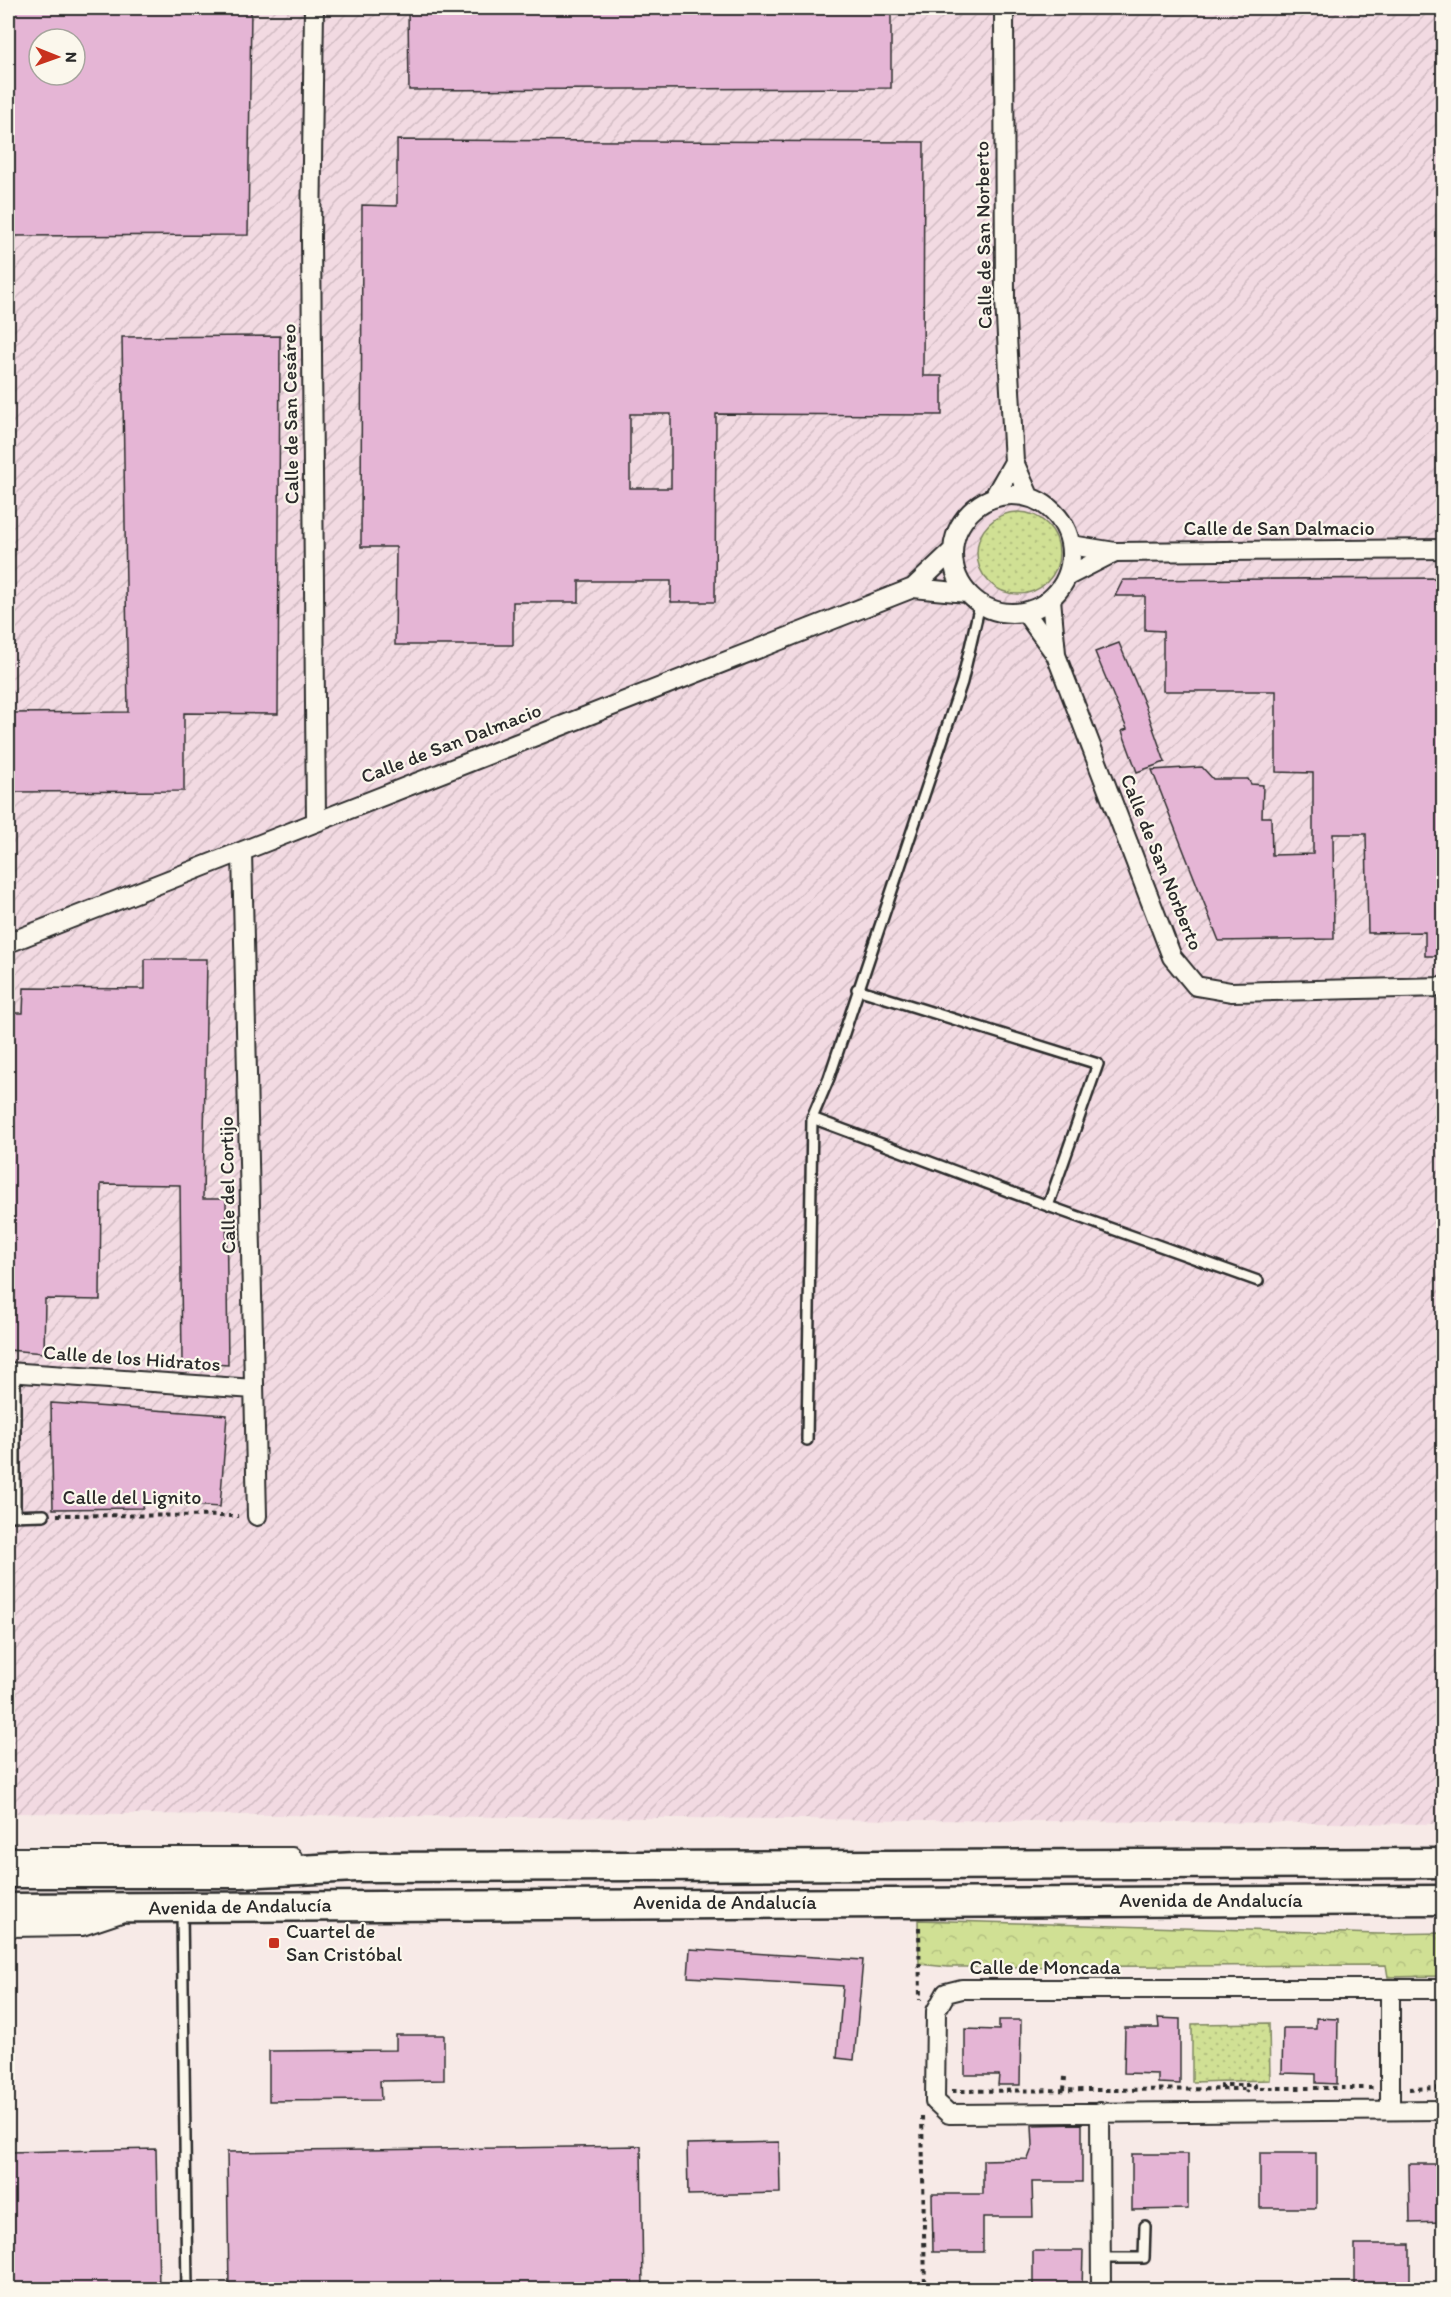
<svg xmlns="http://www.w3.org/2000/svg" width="1451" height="2297" font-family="Itim,sans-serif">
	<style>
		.industrial { fill: url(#industrial-furrows); fill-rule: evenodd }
		.grass { fill: url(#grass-dots); stroke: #7e8660; stroke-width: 1.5 }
		.park { fill: url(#park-crowns); stroke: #7e8660; stroke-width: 1.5 }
		.building { fill: #e5b5d5; stroke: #2b2b2b; stroke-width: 1.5; fill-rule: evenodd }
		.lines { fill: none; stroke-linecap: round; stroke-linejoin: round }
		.lane-casing { stroke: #2b2b2b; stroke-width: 14 }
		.street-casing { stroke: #2b2b2b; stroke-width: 22 }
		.primary-casing { stroke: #2b2b2b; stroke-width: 33 }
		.path { stroke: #2b2b2b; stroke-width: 4; stroke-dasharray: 4.5 4.5; stroke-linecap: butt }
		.lane { stroke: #fbf7ec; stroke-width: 9 }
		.street { stroke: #fbf7ec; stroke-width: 18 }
		.primary { stroke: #fbf7ec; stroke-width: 28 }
		.poi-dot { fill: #c8321e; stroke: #fbf7ec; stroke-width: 2 }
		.labels { text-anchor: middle; stroke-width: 4.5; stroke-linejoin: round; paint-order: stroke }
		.street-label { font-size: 20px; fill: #2b2b2b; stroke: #fbf7ec }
		.poi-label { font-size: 20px; fill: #2b2b2b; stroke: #fbf7ec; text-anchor: start }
	</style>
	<defs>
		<pattern id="industrial-furrows" width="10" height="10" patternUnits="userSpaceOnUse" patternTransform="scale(1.5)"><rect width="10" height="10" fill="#f2dae2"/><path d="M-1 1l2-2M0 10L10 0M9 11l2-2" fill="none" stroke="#d0bbc2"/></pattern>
		<pattern id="grass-dots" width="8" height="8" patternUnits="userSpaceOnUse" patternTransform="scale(1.5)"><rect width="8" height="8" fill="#d0e094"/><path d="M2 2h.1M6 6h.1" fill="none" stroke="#b3c080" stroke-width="1.8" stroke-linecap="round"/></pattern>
		<pattern id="park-crowns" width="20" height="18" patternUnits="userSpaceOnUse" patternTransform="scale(1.5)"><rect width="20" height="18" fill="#d0e094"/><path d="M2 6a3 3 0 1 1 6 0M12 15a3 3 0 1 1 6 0" fill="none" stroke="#b3c080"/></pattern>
	</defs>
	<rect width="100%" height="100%" fill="#f7eae7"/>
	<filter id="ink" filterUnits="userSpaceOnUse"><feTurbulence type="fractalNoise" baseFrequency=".0167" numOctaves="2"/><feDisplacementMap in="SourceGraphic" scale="12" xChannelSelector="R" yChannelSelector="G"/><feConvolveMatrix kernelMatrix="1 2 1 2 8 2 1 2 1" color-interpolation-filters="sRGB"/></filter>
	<g filter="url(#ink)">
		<path class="industrial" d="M8,8H1443V1824L8,1813ZM39,39H75V75H39Z"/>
		<path class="grass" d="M977 553a41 41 0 1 1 82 0a41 41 0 1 1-82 0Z
			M1269,2023L1270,2080L1192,2082V2024Z"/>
		<path class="park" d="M918,1920L1379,1934L1442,1933L1443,1976L1388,1977L1386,1965L948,1967L919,1964Z"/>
		<path class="building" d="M8,8H251L248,235L8,236ZM39,39H75V75H39Z
			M408,8H891V88L409,90Z
			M397,140L924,142L923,376H942V415L716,414L715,602H671V581H579V602H513V645H395L396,547H361L362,205L397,206ZM630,414H671V488H630Z
			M280,336L278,714L184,713V791L8,792V713L128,712L122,337Z
			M1443,578V956H1425V932L1368,933L1366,834H1333L1334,939L1219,941L1152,770L1202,767L1213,779H1248L1251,784L1263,785L1262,817H1271L1272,855L1313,854V773L1276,772V691H1163V631L1145,630V596H1115L1123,580Z
			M1119,643L1145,705L1165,762L1137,772L1122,731L1127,729L1095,652Z
			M145,959H207L203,1199H226L228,1365L182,1362L180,1185L101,1184L100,1300L45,1299L44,1353L8,1350V1013H23L24,988L145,989Z
			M51,1403L227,1415L220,1507L144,1502L143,1508L53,1509Z
			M690,1949L863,1960L854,2060L837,2058L843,1986L688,1977Z
			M1158,2018L1180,2019V2084L1158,2083V2074L1124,2073L1125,2028H1159Z
			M1316,2018L1338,2019L1337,2084L1316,2083V2074L1282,2073L1283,2028H1316Z
			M999,2020H1021L1020,2085H998L999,2075H965V2029L999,2030Z
			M396,2035H444V2080L380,2081L381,2100L269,2101V2051L396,2050Z
			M1082,2124V2182H1032L1033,2217H983V2252H933L932,2194H983V2160L1028,2159L1033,2146L1032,2125Z
			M779,2142L780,2193L688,2195L687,2144Z
			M641,2146L643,2289H229L227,2152Z
			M156,2149L159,2289H8V2152Z
			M1260,2153H1316V2208H1260Z
			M1132,2154H1188V2209L1132,2210Z
			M1409,2164H1443V2222L1410,2223Z
			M1355,2244H1410V2289H1355Z
			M1033,2251H1083L1082,2289H1033Z"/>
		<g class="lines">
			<g class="lane-casing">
				<path id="lane" d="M857,989L1098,1064L1048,1206
					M812,1118L1048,1206L1258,1281
					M807,1440L812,1118L829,1078L962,682L980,604
					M8,1516L44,1515
					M15,1516V1372
					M182,1911L187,2290
					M1100,2258H1144L1145,2226"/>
			</g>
			<g class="street-casing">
				<path id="street" d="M314,8L311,237L316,820
					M1004,8L1005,300L1014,462L1029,496
					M953 554a59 59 0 1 1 118 0a59 59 0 1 1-118 0Z
					M994,497L1014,462
					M1071,545L1115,552L1444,549
					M1068,576L1115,552
					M913,588L967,593
					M1051,599L1056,653
					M1025,612L1056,655L1172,957L1196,986L1231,992L1444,987
					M242,852L257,1516
					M8,943L913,588L953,550
					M8,1372L254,1389
					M8,1857H292
					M8,1927L82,1926L118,1914
					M1444,1989H962L946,1993L936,2011L935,2101L949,2114L1444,2110
					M1390,1990V2110
					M1100,2112L1101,2290"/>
			</g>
			<g class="primary-casing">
				<path id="primary" d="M8,1873H241L356,1867L1444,1863
					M8,1908L1444,1900"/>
			</g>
			<path class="path" d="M57,1515L238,1516
				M919,1927L920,2000
				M1222,2089V2085H1255V2088H1374
				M1409,2089L1444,2088
				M1064,2090L1065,2077
				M952,2091L1248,2089L1246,2093
				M922,2116L925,2290"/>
			<use href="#lane" class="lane"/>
			<use href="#street" class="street"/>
			<use href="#primary" class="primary"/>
		</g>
	</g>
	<rect class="poi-dot" x="268" y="1937" width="12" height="12" rx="3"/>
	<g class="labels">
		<g class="street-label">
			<text transform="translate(983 235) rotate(-91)" y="7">Calle de San Norberto</text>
			<text transform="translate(290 414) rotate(-91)" y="7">Calle de San Cesáreo</text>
			<text x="1279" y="535">Calle de San Dalmacio</text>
			<text transform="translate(451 743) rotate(-21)" y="7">Calle de San Dalmacio</text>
			<text transform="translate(1162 862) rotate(68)" y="7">Calle de San Norberto</text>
			<text transform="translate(227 1185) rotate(-91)" y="7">Calle del Cortijo</text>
			<text transform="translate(132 1358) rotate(4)" y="7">Calle de los Hidratos</text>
			<text x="132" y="1504">Calle del Lignito</text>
			<text x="1211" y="1907">Avenida de Andalucía</text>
			<text x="725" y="1909">Avenida de Andalucía</text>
			<text transform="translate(240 1906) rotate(-1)" y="7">Avenida de Andalucía</text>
			<text x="1045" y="1974">Calle de Moncada</text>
		</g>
		<g class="poi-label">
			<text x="286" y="1938">Cuartel de<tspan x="286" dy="23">San Cristóbal</tspan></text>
		</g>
	</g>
	<rect width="1451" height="2297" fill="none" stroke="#fbf7ec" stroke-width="30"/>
	<rect x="15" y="15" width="1421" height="2267" fill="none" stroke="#2b2b2b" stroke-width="2" filter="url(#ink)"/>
	<g transform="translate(57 57) rotate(91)"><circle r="28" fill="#fbf7ec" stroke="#a8a59f" stroke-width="1.5"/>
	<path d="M0-4.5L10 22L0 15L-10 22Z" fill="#c8321e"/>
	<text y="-9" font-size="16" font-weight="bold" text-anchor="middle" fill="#2b2b2b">N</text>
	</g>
</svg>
